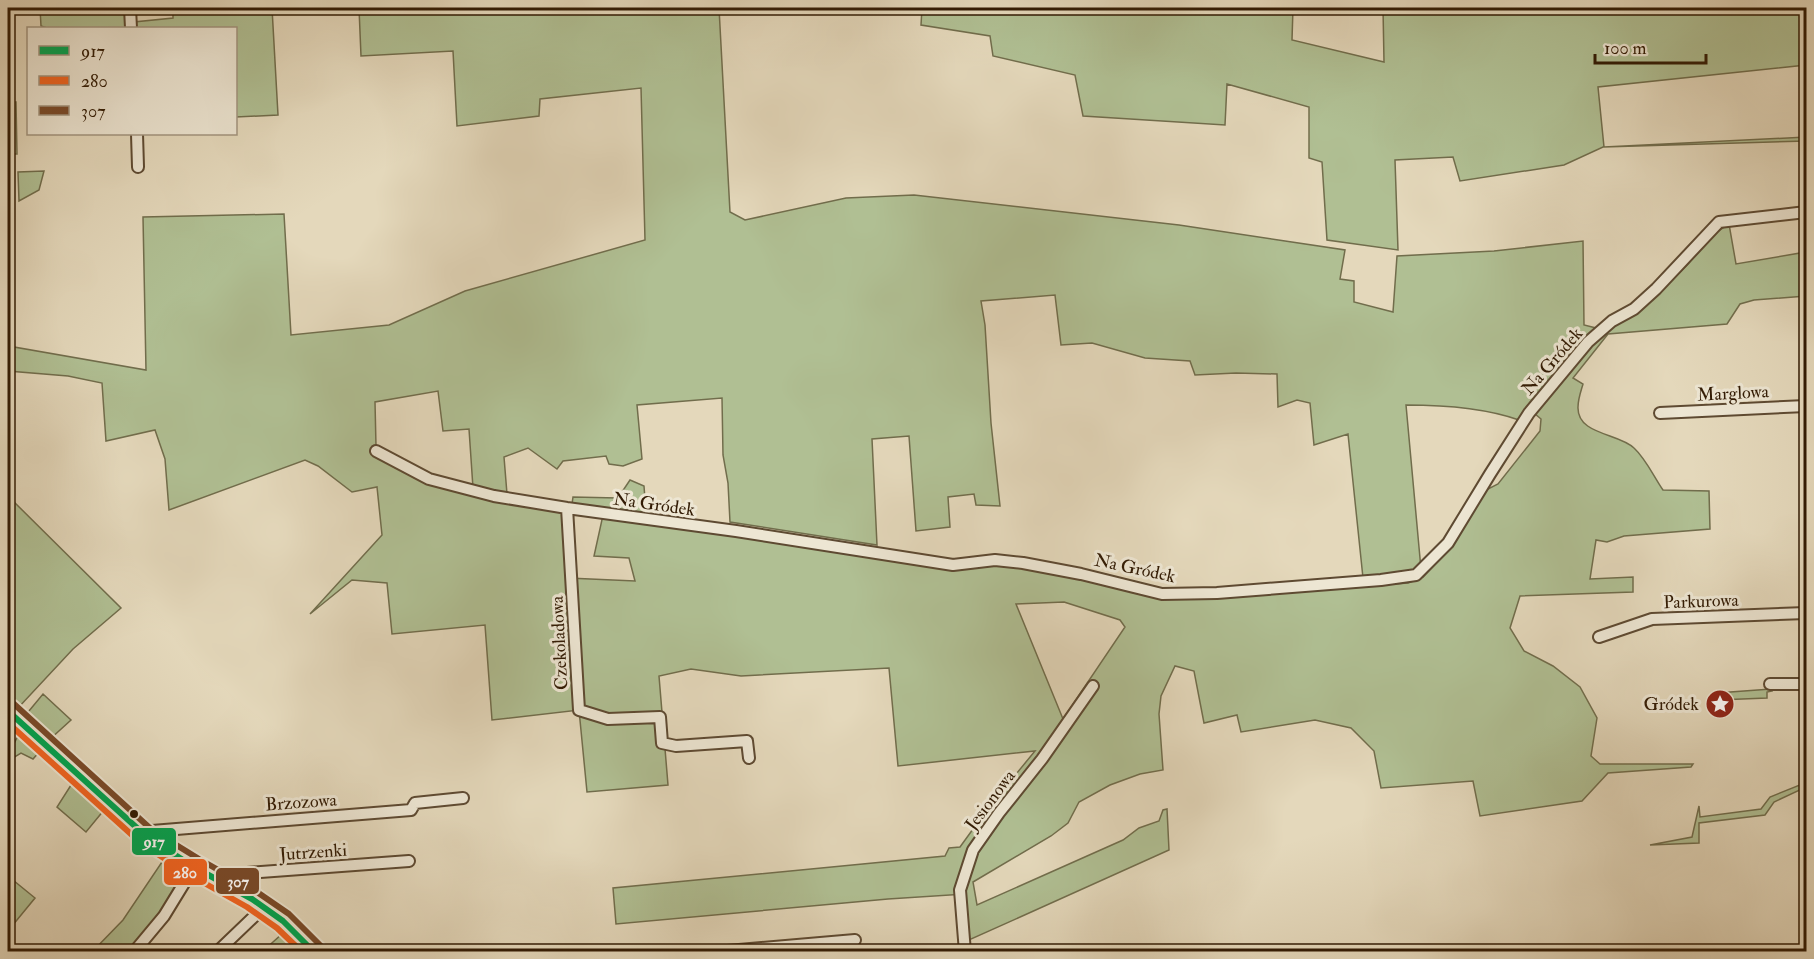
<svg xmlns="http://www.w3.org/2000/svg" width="1814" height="959" font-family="'IM FELL Double Pica',serif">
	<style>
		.green { fill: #b0bf93; stroke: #716d4c; stroke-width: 1.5; fill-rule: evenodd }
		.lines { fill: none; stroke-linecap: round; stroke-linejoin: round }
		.stream { stroke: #6f7971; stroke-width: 2 }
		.minor-casing { stroke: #5e4a32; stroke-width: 14 }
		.minor { stroke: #ede6d3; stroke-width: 10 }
		.bus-1-casing { stroke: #ede6d3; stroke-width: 10 }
		.bus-2-casing { stroke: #ede6d3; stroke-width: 10 }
		.bus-3-casing { stroke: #ede6d3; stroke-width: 10 }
		.bus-1 { stroke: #00a651; stroke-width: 6 }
		.bus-2 { stroke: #f26522; stroke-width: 6 }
		.bus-3 { stroke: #7a4b2a; stroke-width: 6 }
		.bus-dot { fill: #321b04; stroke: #ede6d3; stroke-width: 2 }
		.labels { text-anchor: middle; stroke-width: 6; stroke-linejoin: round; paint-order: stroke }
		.street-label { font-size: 18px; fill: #321b04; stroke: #ede6d3 }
		.poi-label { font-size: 18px; fill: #321b04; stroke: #ede6d3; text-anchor: end }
		.line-badge { stroke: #ede6d3; stroke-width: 2 }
		.badge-label { font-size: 16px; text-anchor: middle; font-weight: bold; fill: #fff }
	</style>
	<rect width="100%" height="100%" fill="#e4d8bb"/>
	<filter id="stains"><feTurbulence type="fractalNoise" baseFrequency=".00333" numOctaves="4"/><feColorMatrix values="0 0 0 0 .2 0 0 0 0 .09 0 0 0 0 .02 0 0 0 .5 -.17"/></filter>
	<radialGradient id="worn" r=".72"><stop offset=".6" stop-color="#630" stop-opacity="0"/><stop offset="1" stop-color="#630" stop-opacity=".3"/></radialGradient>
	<path class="green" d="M40,8H126L127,28H47L41,26Z
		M211,8H272L278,115L236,117V28H135L134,22L173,18V11Z
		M359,8H719L730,212L745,220L846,198L914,195L1179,225L1345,250L1340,279L1354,281V302L1393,312L1397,256L1494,251L1583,241L1584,325L1596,328L1519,420C1485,408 1442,405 1406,405L1421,569L1363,578L1348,434L1314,445L1310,403L1297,400L1278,407L1277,374L1236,373L1195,375L1190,361L1145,358L1092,343L1061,345L1055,295L981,301L985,325L991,423L1000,506L976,505L974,494L948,497L950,527L916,531L909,436L872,439L877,545L730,522L728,483L723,455L722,398L637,405L642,459L623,466L609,464L606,456L563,461L557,469L528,448L504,457L507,494L473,488L469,429L443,431L438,391L375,402L376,446L427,482L563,512L568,578L635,581L629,558L594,556L603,515L954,569L994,564L1079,576L1200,598L1408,583L1423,577L1451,547L1486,490L1498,484L1540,431L1541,419L1534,413L1591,343L1615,323L1648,304L1687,265L1714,234L1729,224L1736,264L1806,252V296L1754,300L1740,304L1727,324L1608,334L1573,378L1583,384C1581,391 1578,399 1578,407C1577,435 1619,433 1634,448C1646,459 1654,477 1663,490L1709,491L1710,529L1624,536L1607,542L1596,540L1590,579L1633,577V592L1520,596L1510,628L1524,651L1553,666L1580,687L1597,718L1591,756L1600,764H1693L1691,767L1608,773L1582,801L1480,816L1473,781L1381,788L1374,751L1351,728L1315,720L1241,732L1237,715L1204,723L1194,671L1175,666L1161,696L1159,714L1163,770L1140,774L1110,785L1079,802L1068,823L1051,836L973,882L977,905L1123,840L1139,828L1159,821L1163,810L1167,809L1169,850L969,940L965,894L888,899L616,924L613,888L945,856L949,848L960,847L989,807L1035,751L898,766L889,668L741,676L691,669L659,676L668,785L587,792L579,710L492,720L485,625L392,634L387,583L352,580L310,614L382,535L377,487L352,492L318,466L305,460L169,510L165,459L155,430L106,441L102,383L68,376L8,371V346L146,370L143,217L284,214L291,335L389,325L465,291L645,240L641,88L540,99L539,116L457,126L453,51L361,56ZM1064,602L1120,620L1125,627L1063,719L1016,604Z
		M922,8H1293L1292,40L1384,62L1383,8H1806V65L1598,87L1604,147L1806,137V141L1603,147L1564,165L1460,181L1453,157L1395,160L1398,250L1327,240L1322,162L1309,158V107L1227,84L1225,125L1083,116L1075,75L993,56L990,36L921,25Z
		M8,102H16L17,154H8Z
		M44,171L39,190L19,201L18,172Z
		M630,480L644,486L646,513L572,504L573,497L618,498Z
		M8,496L121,608L73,649L18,708L8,699Z
		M1771,689L1772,691L1767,692V698L1718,700L1717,693Z
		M43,694L71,720L49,740L24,717Z
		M19,734L40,751L33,759L21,753L8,761V755Z
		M1806,777V784L1802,789L1774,802L1765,815L1699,823V843L1650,845L1692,837L1699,806L1700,817L1761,809L1770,797L1800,785L1803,779Z
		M73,782L104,810L86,832L57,807Z
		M166,856L188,870L144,937L128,951L92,952L123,920Z
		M196,873L263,911L307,951H263L283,933L256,910L210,885L194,874Z
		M8,876L35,898L8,931Z"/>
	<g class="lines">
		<path class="stream" d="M8,702L17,711
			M26,719L47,739
			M56,747L143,824
			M158,836L221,875
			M232,881L265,902
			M289,920L318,946"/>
		<g class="minor-casing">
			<path id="minor" d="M130,8L131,28
				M137,134L138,167
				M1660,413L1806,406
				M376,451L429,479L494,496L567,508L736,531L953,565L995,560L1023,563L1081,574L1162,594L1217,593L1381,580L1416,575L1448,543L1490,474L1529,413L1588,342L1612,321L1634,309L1656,289L1719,222L1806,212
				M567,508L579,710L608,719L660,717L662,743L676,746L747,741L749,758
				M1599,637L1652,619L1806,613
				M1770,684H1800L1806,682
				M8,711L147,837L194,867L252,899L283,921L315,952
				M139,829L152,831L411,810L415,803L463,798
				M222,883L227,877L234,874L409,861
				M134,952L164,916L194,867
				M217,952L264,907
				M716,952L855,940
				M965,952L960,890L973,850L999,813L1042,759L1093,686"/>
		</g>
		<use href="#minor" class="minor"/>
		<g class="bus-1-casing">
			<path id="bus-1" d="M8,711L147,837L194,867L252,899L283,921L314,952"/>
		</g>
		<g class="bus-2-casing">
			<path id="bus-2" d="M8,723L142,844L190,875L247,907L277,928L302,952"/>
		</g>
		<g class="bus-3-casing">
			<path id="bus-3" d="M14,704L152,830L199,859L257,892L289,914L321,946"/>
		</g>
		<use href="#bus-1" class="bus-1"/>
		<use href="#bus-2" class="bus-2"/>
		<use href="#bus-3" class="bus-3"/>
	</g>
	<defs>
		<g id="sight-disc" transform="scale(1.5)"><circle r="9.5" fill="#8f2418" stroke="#ede6d3"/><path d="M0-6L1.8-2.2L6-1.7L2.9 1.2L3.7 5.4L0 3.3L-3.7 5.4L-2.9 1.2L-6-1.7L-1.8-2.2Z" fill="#fff"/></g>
	</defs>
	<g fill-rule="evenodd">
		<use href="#sight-disc" x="1720" y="704"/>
	</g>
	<circle class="bus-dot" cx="134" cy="814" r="5"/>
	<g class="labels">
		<g class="street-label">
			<text transform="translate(1552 361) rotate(-49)" y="6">Na Gródek</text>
			<text transform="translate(1733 393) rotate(-3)" y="6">Marglowa</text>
			<text transform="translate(654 504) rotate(8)" y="6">Na Gródek</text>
			<text transform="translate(1135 568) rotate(12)" y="6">Na Gródek</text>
			<text transform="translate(1701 601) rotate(-2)" y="6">Parkurowa</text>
			<text transform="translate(559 643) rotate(-93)" y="6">Czekoladowa</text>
			<text transform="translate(990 800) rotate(-53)" y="6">Jesionowa</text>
			<text transform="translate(301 802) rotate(-4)" y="6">Brzozowa</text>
			<text transform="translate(313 852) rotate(-4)" y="6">Jutrzenki</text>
		</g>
		<g class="poi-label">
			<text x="1699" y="710">Gródek</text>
		</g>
	</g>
	<g class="line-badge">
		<rect x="131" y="827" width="46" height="29" rx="6" fill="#00a651"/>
		<rect x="163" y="858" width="45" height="28" rx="6" fill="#f26522"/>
		<rect x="215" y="867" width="45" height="28" rx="6" fill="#7a4b2a"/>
	</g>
	<g class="badge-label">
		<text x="154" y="847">917</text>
		<text x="185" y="878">280</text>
		<text x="238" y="887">307</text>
	</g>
	<rect width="1814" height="959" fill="none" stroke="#e4d8bb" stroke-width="30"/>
	<rect x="9" y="9" width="1796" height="941" fill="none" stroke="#321b04" stroke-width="3"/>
	<rect x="15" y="15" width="1784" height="929" fill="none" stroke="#321b04" stroke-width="1.5"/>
	<rect x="27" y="27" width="210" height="108" fill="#ede6d3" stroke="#a29580" stroke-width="1.5"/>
	<rect x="39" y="46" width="30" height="9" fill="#00a651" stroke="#a29580" stroke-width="1.5"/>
	<text x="81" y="57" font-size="18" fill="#321b04">917</text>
	<rect x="39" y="76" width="30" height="9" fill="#f26522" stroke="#a29580" stroke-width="1.5"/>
	<text x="81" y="87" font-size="18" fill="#321b04">280</text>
	<rect x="39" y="106" width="30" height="9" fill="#7a4b2a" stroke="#a29580" stroke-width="1.5"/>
	<text x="81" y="117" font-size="18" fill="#321b04">307</text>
	<path d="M1595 54v9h111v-9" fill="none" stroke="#321b04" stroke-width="3"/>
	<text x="1604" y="54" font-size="18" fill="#321b04" stroke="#ede6d3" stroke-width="4.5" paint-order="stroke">100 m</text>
	<rect width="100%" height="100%" filter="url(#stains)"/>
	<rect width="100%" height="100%" fill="url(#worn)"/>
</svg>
